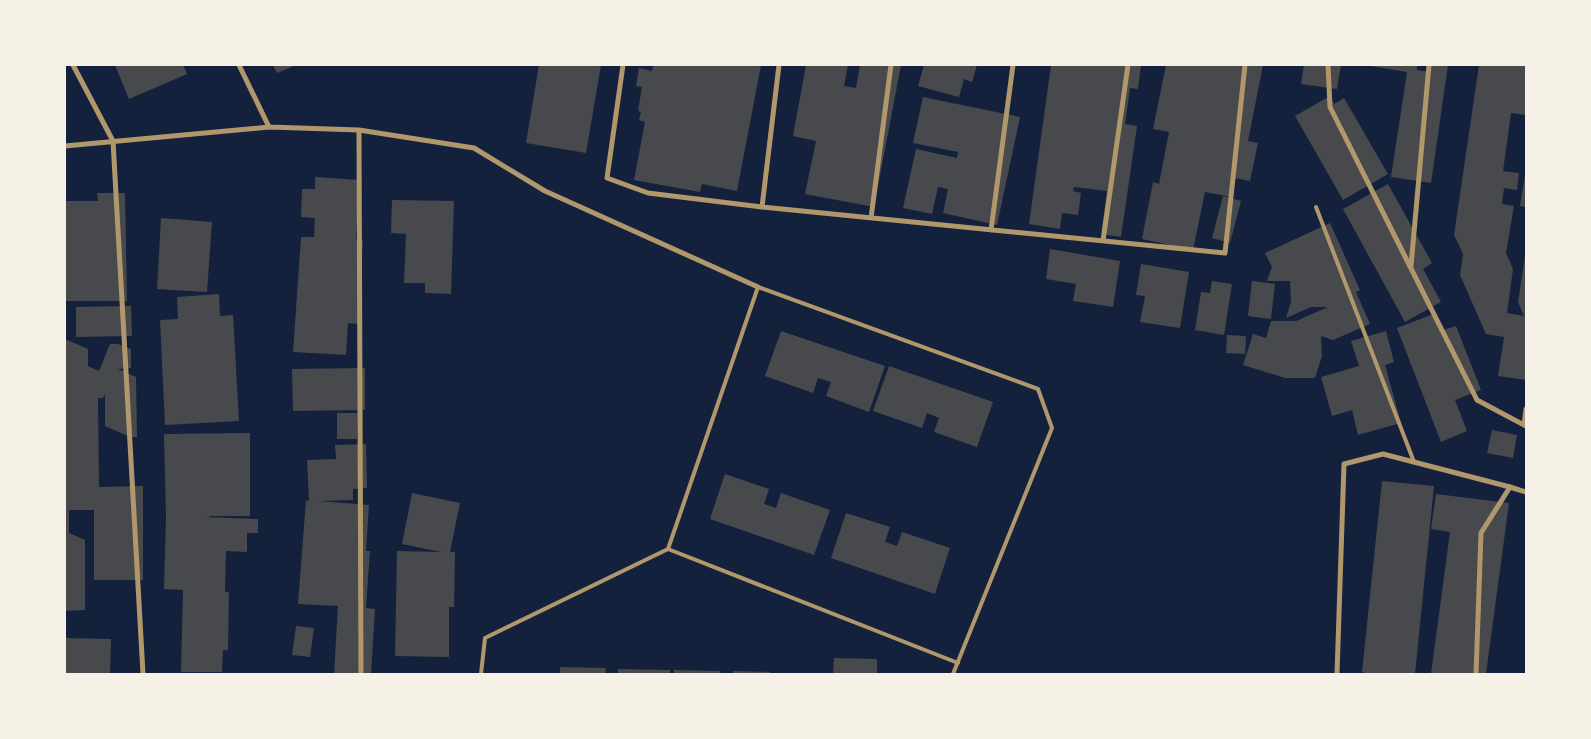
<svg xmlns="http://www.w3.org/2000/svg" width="1591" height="739" font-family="Manrope,sans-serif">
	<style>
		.building { fill: #48494c }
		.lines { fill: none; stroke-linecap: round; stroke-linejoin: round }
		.service { stroke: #b1986c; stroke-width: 4 }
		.minor { stroke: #b1986c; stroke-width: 5 }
	</style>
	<rect width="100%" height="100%" fill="#14213d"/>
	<path class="building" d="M115,65H183L187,74L129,99Z
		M273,65H296L277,73Z
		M539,65H601L586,153L526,143Z
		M653,65H761L737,191L702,184L700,192L634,180L645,122L639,120L641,112L638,111L642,87L636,86L639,68L652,71Z
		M806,65H848L844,86L856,88L860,65H901L874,207L805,194L816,141L793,136Z
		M924,65H977L972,82L964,79L959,97L918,86Z
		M1051,65H1141L1138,89L1130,88L1125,124L1137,126L1121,237L1101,234L1107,191L1074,187L1073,191L1081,193L1078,215L1062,213L1060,229L1029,224Z
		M1166,65H1263L1248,141L1258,143L1250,181L1235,178L1231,197L1205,192L1193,250L1142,239L1153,182L1159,184L1169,132L1153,129Z
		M1304,65H1341L1337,89L1301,84Z
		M1365,65H1417V70L1430,72L1431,65H1448L1431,183L1391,177L1407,72Z
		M1479,65H1526V115L1511,113L1503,171L1519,173L1517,190L1504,188L1502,204L1514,206L1506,253L1513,269L1507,313L1524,316L1518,302L1525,256H1526V380L1498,376L1504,337L1486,334L1460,275L1463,254L1454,235Z
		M1330,96L1334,104L1344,98L1388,174L1343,200L1295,116Z
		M923,97L1020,117L997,225L943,213L948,189L938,187L932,214L903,208L916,149L957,158L958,152L913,143Z
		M1525,175H1526V207L1520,206Z
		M315,177L359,180L356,239L363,240L358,324L348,323L346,355L293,352L301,237H314L315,218L301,217L302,189H315Z
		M1388,184L1432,263L1423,269L1441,302L1405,322L1343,209Z
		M97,193H125L127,301H65V201H98Z
		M1223,196L1241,201L1230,243L1212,238Z
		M392,200L454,201L451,294L425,293V283H404L406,234L391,233Z
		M161,218L212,222L207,292L157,289Z
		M1330,223L1360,290L1356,292L1370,324L1333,340L1321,336L1322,356L1315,378H1285L1243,365L1253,334L1266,338L1271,321H1296L1328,307H1311L1286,318L1291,302L1290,281H1267L1272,267L1265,253Z
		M1050,249L1120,261L1113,307L1073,301L1076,284L1046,279Z
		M1141,264L1189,272L1180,328L1140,322L1145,296L1136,295Z
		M1212,281L1232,284L1224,335L1195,330L1201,292L1210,293Z
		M1252,281L1275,284L1271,319L1248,316Z
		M219,294L220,316L233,315L239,421L165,425L160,320L178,319L177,297Z
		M131,306L132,336L76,337V307Z
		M1436,313L1443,330L1456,326L1481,390L1455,400L1467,431L1441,442L1397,328Z
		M781,331L885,366L869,412L826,396L831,382L818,378L813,393L765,376Z
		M1386,331L1394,362L1385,365L1401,423L1358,435L1352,410L1332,416L1321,377L1359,366L1351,341Z
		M1227,335L1246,336L1245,354L1226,353Z
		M65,339L88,349V366L99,371L110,344H118L131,349V368L118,369L136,377L137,437H130L105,426V394L103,398H98L99,487L143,486V580H94V510H69V533L85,540V610L65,611Z
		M889,366L993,402L977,447L934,432L939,418L927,413L922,428L873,411Z
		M365,368V410L293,411L292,369Z
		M337,413H358L357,439H337Z
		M1492,430L1517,435L1513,458L1487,453Z
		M250,433V516H210V517H203L258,519V533H247V552L226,551L225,592H229L228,650H223L222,672H181L183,590L164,589L166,517L164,434Z
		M366,444L367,488L353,489V500L319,501L369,505L366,551H370L366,608L375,609L371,674H334L338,606L298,604L306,500L309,501L307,460L336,459L335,445Z
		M725,474L769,489L764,504L776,508L781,493L830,510L814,555L710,519Z
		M1382,481L1434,486L1415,674H1369L1362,672Z
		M412,493L460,503L450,552H455L454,607H449V657L395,656L397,551L441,552L402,544Z
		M1436,494L1509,503L1486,674H1431L1450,532L1431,529Z
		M846,513L890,527L885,542L897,546L902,532L950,548L935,594L831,558Z
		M296,626L314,628L310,657L292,655Z
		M65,638L111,639L110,674H65Z
		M834,658L877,659V674H833Z
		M560,667L606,668L605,674H560Z
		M618,669L670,670V674H618Z
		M674,670L720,671V674H674Z
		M733,671L770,672V674H733Z"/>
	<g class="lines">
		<path class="service" d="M1316,207L1414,462
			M668,549L958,663
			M481,674L485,638L668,549L758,287L1038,389L1052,428L953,674"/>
		<path class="minor" d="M73,65L113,141L143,674
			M239,65L269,127
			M623,65L607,178L648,193L762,207
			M779,65L762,207L1225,253L1245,65
			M1328,65L1330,107L1477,400L1526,426
			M359,130L361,674
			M65,146L269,127L359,130L474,148L545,191L758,287
			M871,218L891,65
			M991,230L1013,65
			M1103,241L1128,65
			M1411,266L1429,65
			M1524,425L1526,409
			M1337,674L1344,464L1383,454L1510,487L1526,492
			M1476,674L1481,533L1510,487"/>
	</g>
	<rect width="1591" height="739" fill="none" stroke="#f6f1e7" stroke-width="132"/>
</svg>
